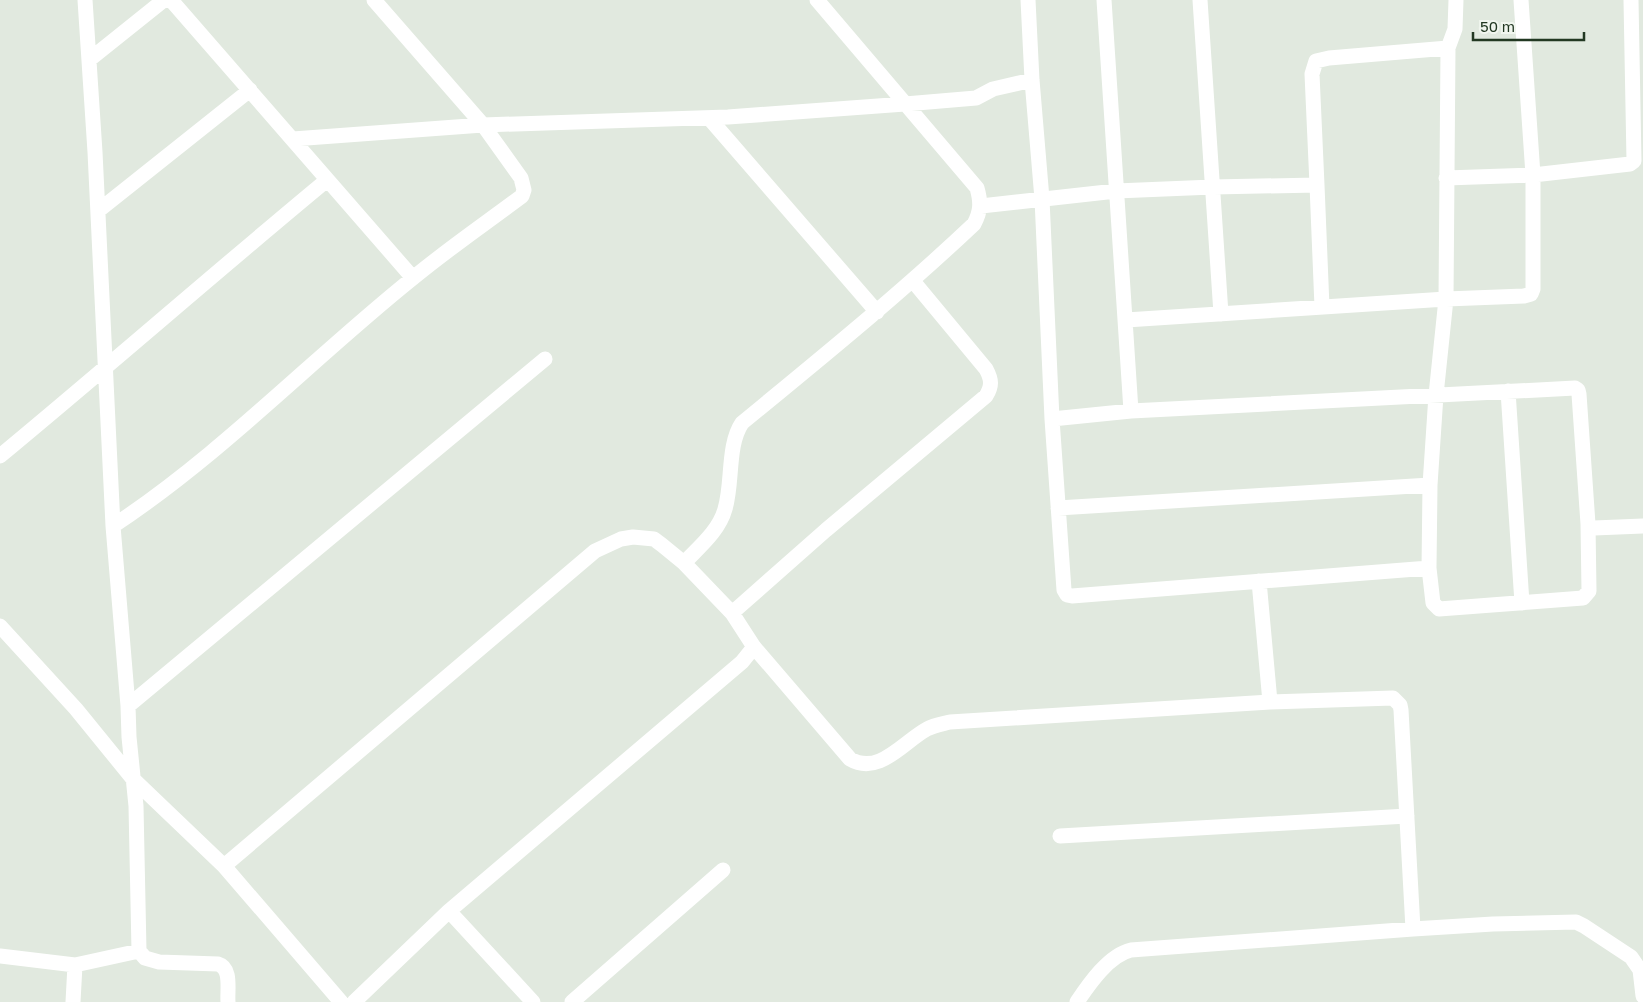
<svg xmlns="http://www.w3.org/2000/svg" width="1643" height="1002" font-family="'Golos Text',sans-serif">
	<style>
		.lines { fill: none; stroke-linecap: round; stroke-linejoin: round }
		.minor { stroke: #fff; stroke-width: 15 }
	</style>
	<rect width="100%" height="100%" fill="#e1e9df"/>
	<g class="lines">
		<path class="minor" d="M85,0L95,152L113,526L128,706L129,737L136,806L139,951
			M171,0L413,278
			M1028,0L1032,80L1042,199L1052,419L1064,590L1067,595L1072,596L1429,568L1430,485L1436,395L1446,299L1448,48L1455,29L1456,0
			M1104,0L1131,411
			M1200,0L1221,314
			M1521,0L1533,175L1630,164L1634,161L1631,0
			M89,60L164,0
			M709,118L877,312
			M293,139L483,125L728,117L905,104L976,98L993,89L1032,80
			M1317,185L1322,307
			M981,206L1116,191L1213,187L1317,185L1312,74L1316,61L1329,58L1448,48
			M98,211L250,90
			M1126,320L1446,299L1524,296L1531,294L1533,289V175L1446,178
			M1508,391L1522,603
			M1052,419L1131,411L1575,388L1578,390L1579,394L1588,524L1590,527L1594,528L1643,526
			M0,456C110,365 217,271 327,180
			M1058,508L1430,485
			M113,526C222,454 312,359 413,278C448,249 486,223 522,196L524,190L521,178L483,125L374,0
			M684,563C699,547 719,531 725,509C733,483 727,445 742,423C821,358 900,294 974,224C981,211 981,202 977,188L817,0
			M1429,568L1433,603L1439,609L1583,598L1589,591L1588,524
			M1259,581L1270,702
			M732,613L826,530L986,396C992,386 992,380 986,369L913,281
			M0,626L76,709L133,779L224,866L341,1002
			M128,706L545,359
			M1060,836L1407,816
			M224,866L595,551L621,539L633,537L654,539L662,545L684,563L732,613L754,647L850,759C879,776 903,742 927,729C934,725 942,724 950,722L1270,702L1393,698L1400,705L1401,710L1413,929
			M449,911L533,1002
			M0,956L75,965L139,951L145,958L159,962L218,964C232,968 227,990 228,1002
			M73,1002L75,965
			M354,1002L449,911L742,662L754,647
			M572,1002L723,870
			M1077,1002C1089,984 1109,955 1131,950L1413,929L1493,924L1576,922L1584,926L1631,957L1640,970L1643,996"/>
	</g>
	<path d="M1473 32v8h111v-8" fill="none" stroke="#223822" stroke-width="2.5"/>
	<text x="1480" y="32" font-size="15" fill="#223822" stroke="#f1f6ef" stroke-width="4" paint-order="stroke">50 m</text>
</svg>
